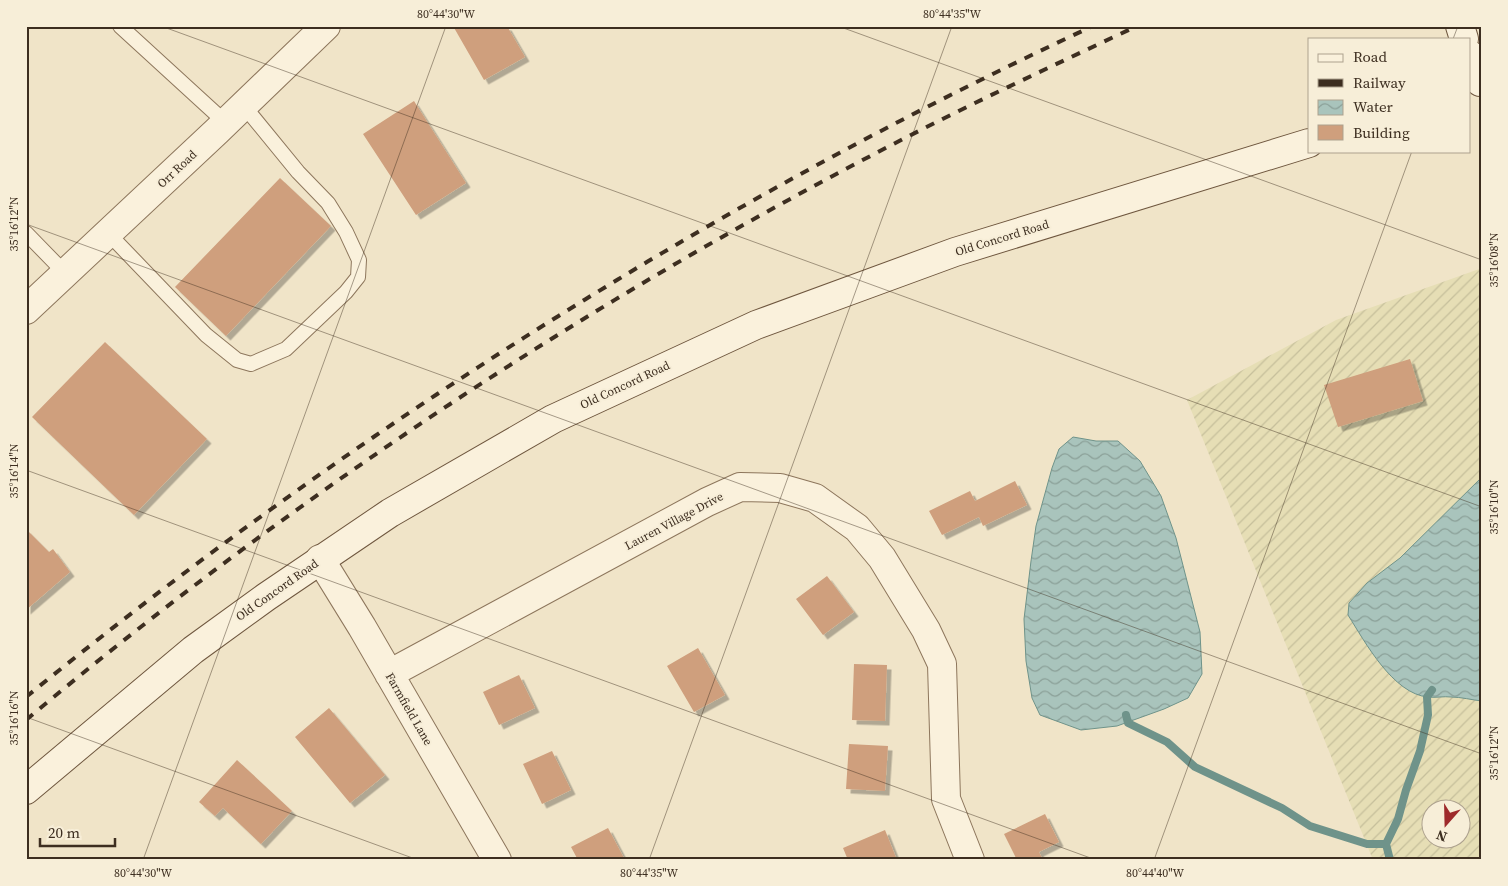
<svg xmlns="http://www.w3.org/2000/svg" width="1508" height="886" font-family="'Source Serif 4',serif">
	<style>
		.farmland { fill: url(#farmland-furrows); fill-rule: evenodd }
		.water { fill: url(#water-waves); stroke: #6f938a }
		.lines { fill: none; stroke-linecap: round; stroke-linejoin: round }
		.stream { stroke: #6f938a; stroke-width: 8 }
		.building { fill: #cf9f7d; filter: url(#shadow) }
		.lane-casing { stroke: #8d765c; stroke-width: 16 }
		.street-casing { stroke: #8d765c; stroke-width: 30 }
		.secondary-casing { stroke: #6f573f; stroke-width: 30 }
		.lane { stroke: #faf1dc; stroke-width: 14 }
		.street { stroke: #faf1dc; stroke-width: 28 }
		.secondary { stroke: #faf1dc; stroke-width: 28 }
		.rail { stroke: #3d2e20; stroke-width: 4; stroke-dasharray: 9 9; stroke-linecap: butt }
		.ticks { fill: none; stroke: #3d2e20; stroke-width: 1; stroke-opacity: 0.45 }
		.labels { text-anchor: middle; stroke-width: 4; stroke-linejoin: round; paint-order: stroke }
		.street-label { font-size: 12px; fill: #3d2e20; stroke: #f7eed8 }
		.neatline { fill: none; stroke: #3d2e20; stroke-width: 2 }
		.ticks-label { font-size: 12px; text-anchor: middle; fill: #3d2e20 }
	</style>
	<defs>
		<pattern id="farmland-furrows" width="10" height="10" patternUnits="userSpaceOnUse" patternTransform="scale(1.25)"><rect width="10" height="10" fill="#e6deb5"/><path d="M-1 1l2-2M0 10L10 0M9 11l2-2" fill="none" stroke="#c6bf9b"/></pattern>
		<pattern id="water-waves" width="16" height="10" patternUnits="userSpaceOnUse" patternTransform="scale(1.25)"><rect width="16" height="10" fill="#a9c4bc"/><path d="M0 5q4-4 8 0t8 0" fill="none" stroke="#8ba098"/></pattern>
		<filter id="shadow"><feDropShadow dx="4.5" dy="4.5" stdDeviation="0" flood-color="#0004"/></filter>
	</defs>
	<rect width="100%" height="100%" fill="#f0e4c8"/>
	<path class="farmland" d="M1482,268V860H1373L1187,400L1336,320ZM1430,808H1460V838H1430Z"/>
	<path class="water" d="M1073,437L1096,441H1118L1140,461L1161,496L1176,538L1200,632L1202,674L1188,698L1164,709L1117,726L1081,730L1040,715L1032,698L1026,661L1024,619L1031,561L1036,526L1052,468L1059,449Z
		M1482,477V701C1472,700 1461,697 1451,697C1444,696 1436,698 1428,697C1393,694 1365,642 1348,615L1349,603L1367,583L1400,558Z"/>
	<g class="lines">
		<path class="stream" d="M1126,715L1128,723L1167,742L1195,767L1282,808L1310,826L1367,844H1386
			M1390,860L1386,844L1398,819L1406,790L1420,751L1428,715L1427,697L1432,690"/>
	</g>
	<path class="building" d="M453,26H507L525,57L484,80Z
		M414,101L466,183L416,215L363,134Z
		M280,178L331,226L226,336L175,287Z
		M105,342L207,439L134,515L32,417Z
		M1410,359L1423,401L1338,427L1324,385Z
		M1015,481L1027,505L983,526L979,517L942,535L929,511L970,491L975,501Z
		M26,529L49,552L53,549L70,572L26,610Z
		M827,576L854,612L823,635L796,599Z
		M698,648L725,695L694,712L667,666Z
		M854,664L887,665L885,721L852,720Z
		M519,675L535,708L499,725L483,692Z
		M329,708L385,775L350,803L295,737Z
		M849,744L888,746L885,791L846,789Z
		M552,751L571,790L542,804L523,764Z
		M237,760L292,811L261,844L223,808L215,816L199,802Z
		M1045,814L1059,842L1039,852L1043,860H1017L1004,834Z
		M608,828L625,860H578L571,847Z
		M885,830L897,860H848L843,848Z"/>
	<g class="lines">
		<g class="lane-casing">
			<path id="lane" d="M120,26L226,123
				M26,233L65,273
				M108,233L206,335L237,360L251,364L286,349L346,292L358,277L359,260L346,232L328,203L298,172L244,106"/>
		</g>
		<g class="street-casing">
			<path id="street" d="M26,310L217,131L326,26
				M320,559L362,627L497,860
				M389,674L707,502L740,487L780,488L815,498L857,528L882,558L926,630L942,664L946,799L970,860"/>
		</g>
		<g class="secondary-casing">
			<path id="secondary" d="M1460,26L1464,39
				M1469,54L1480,82
				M26,790L193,650L266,597L390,513L553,419L756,325L955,252L1309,143"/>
		</g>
		<use href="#lane" class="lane"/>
		<use href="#street" class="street"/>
		<use href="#secondary" class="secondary"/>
		<path class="rail" d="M26,697C353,431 710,204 1093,26
			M26,720C297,493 596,296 911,135C985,97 1061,62 1137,26"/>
	</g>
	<path class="ticks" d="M161,26L1482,507M838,26L1482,260M1453,39L1458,26M26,224L1482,754M26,470L1096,860M26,717L418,860M143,860L446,26M649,860L952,26M1154,860L1412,151"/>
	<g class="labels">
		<g class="street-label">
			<text transform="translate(177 169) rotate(-43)" y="4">Orr Road</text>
			<text transform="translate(1002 238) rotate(-17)" y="4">Old Concord Road</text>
			<text transform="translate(625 385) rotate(-25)" y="4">Old Concord Road</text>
			<text transform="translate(674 521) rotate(-28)" y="4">Lauren Village Drive</text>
			<text transform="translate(277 590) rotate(-35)" y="4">Old Concord Road</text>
			<text transform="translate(409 709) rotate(60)" y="4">Farmfield Lane</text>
		</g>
	</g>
	<rect width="1508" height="886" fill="none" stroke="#f7eed8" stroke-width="55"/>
	<rect x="1308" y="38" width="162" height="115" fill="#f7eed8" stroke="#ada18e"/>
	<rect x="1318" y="54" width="25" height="8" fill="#faf1dc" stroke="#ada18e"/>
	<text x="1353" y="62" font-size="15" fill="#3d2e20">Road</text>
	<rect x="1318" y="79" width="25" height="8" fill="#3d2e20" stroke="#ada18e"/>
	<text x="1353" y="88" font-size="15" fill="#3d2e20">Railway</text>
	<rect x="1318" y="100" width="25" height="15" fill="url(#water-waves)" stroke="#ada18e"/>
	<text x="1353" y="112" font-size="15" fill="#3d2e20">Water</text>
	<rect x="1318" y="125" width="25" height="15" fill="#cf9f7d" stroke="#ada18e"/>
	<text x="1353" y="138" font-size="15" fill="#3d2e20">Building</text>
	<g transform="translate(1446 824) rotate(200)"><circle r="24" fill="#f7eed8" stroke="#ada18e"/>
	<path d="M0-4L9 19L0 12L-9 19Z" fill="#9e2a2b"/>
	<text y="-8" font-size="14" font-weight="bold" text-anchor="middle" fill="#3d2e20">N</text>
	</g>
	<path d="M40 838v8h75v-8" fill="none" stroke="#3d2e20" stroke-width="2.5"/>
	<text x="48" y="838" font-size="15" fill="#3d2e20" stroke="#f7eed8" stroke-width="4" paint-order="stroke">20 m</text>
	<rect x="28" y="28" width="1452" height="830" class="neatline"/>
	<g class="ticks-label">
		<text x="446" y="18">80°44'30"W</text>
		<text x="952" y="18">80°44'35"W</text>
		<text transform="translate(14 224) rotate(-90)" y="4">35°16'12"N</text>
		<text transform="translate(1494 260) rotate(-90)" y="4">35°16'08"N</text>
		<text transform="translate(14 471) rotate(-90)" y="4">35°16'14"N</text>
		<text transform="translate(1494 507) rotate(-90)" y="4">35°16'10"N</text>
		<text transform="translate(14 718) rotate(-90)" y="4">35°16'16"N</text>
		<text transform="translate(1494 753) rotate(-90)" y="4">35°16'12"N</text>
		<text x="143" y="877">80°44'30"W</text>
		<text x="649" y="877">80°44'35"W</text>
		<text x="1155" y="877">80°44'40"W</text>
	</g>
</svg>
